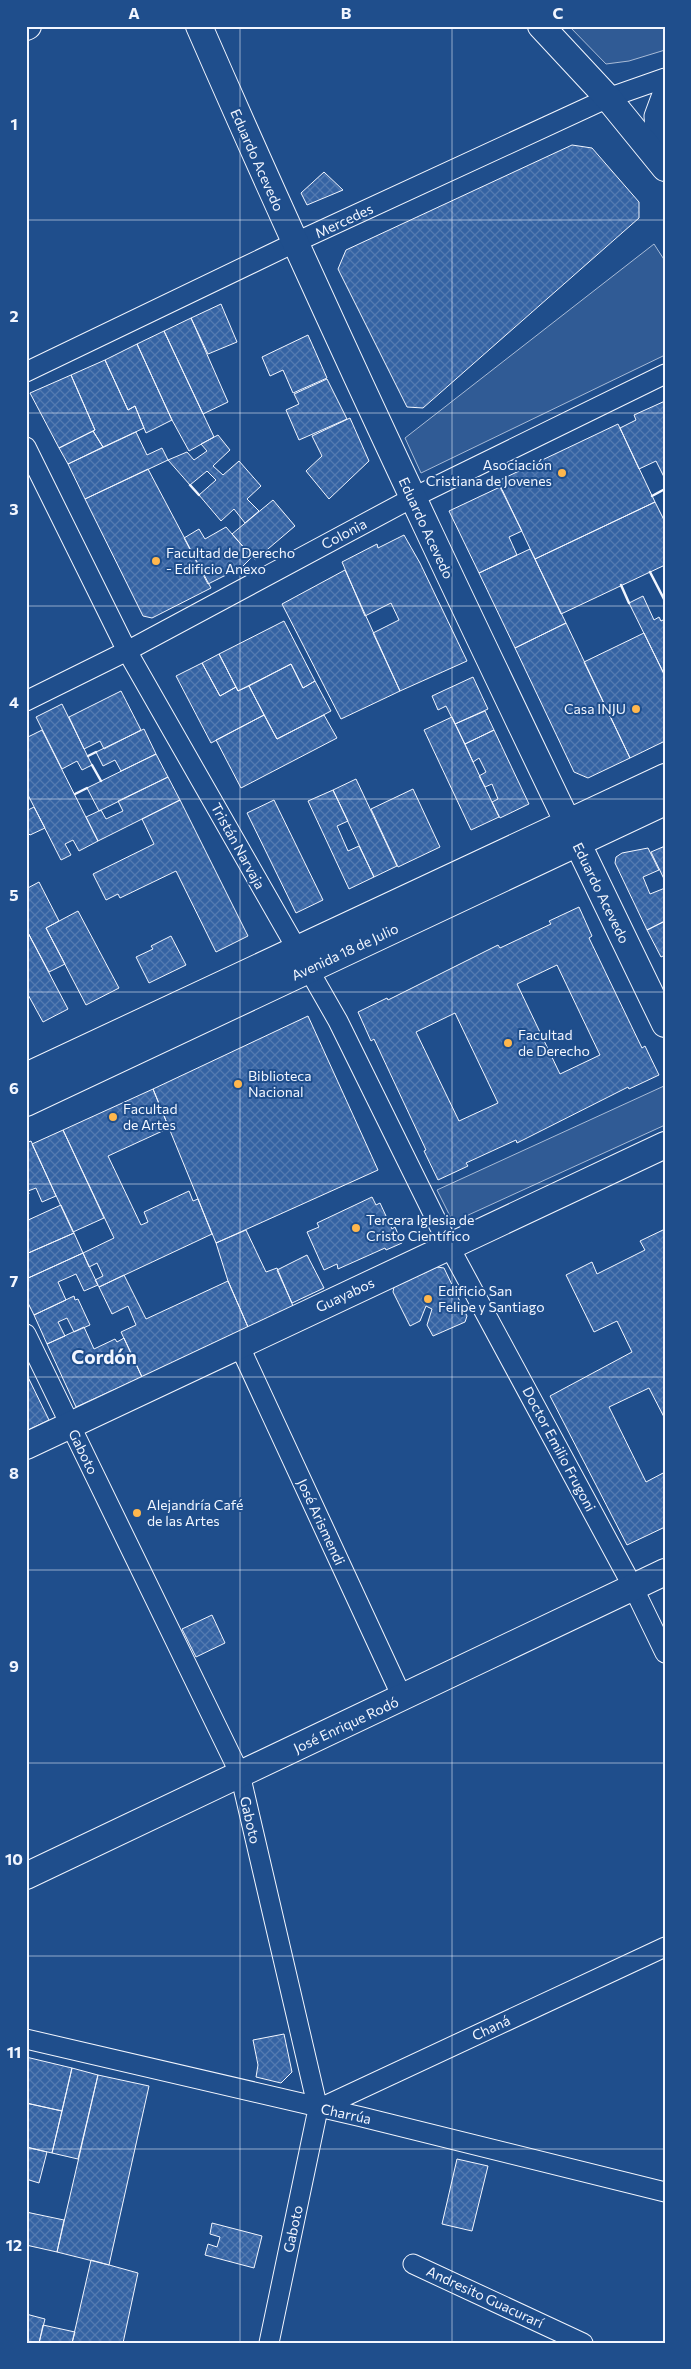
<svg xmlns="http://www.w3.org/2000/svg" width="691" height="2369" font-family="Commissioner,sans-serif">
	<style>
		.park { fill: #305b95; stroke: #a8bbd7 }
		.building { fill: url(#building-cross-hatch); stroke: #f2f6ff; fill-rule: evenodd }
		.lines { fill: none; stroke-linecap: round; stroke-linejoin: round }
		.street-casing { stroke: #f2f6ff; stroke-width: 21 }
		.secondary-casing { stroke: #f2f6ff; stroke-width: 28 }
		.street { stroke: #1f4e8c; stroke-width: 19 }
		.secondary { stroke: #1f4e8c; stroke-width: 26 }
		.wall { stroke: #f2f6ff; stroke-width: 2.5 }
		.grid { fill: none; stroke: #f2f6ff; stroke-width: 1; stroke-opacity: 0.55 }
		.poi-dot { fill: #ffb74d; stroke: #1f4e8c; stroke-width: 2 }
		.labels { text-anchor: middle; stroke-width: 4; stroke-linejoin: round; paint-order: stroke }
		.street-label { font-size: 14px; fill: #f2f6ff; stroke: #1f4e8c }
		.poi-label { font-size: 14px; fill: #f2f6ff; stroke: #1f4e8c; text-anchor: start }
		.district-label { font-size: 19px; font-weight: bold; fill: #f2f6ff; stroke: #1f4e8c }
		.neatline { fill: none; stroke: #f2f6ff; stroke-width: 2 }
		.grid-label { font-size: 16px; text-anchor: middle; font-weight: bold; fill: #f2f6ff }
	</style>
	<defs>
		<pattern id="building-cross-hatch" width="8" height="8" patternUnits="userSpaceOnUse" patternTransform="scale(1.25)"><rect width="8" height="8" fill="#3563a3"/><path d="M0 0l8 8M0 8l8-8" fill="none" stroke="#537ab1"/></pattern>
	</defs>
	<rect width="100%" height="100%" fill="#1f4e8c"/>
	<path class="park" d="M569,26H665V50L629,61L606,64Z
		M654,244L665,261V355L421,473L405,438Z
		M664,1086L665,1125L453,1222L437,1190Z"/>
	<path class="building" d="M572,145L592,148L639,202V218L423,408L407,407L338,269L346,250Z
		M324,172L343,190L307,205L301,193Z
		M221,304L237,342L208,354L191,318Z
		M191,318L228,402L203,414L164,331Z
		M164,331L214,437L189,451L172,420L137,344Z
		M308,335L327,378L293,393L283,370L270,376L262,357Z
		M137,344L172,420L146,433L135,406L128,410L105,360Z
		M105,360L128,410L135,406L144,428L103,447L93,431L95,430L71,375Z
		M71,375L95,430L59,448L30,393Z
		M327,379L347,419L299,440L286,410L299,404L294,394Z
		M665,401V479L656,461L639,469L620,428L636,420L634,415Z
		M350,418L369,461L329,499L306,471L322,456L312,436Z
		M618,424L655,502L535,559L498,481Z
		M93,431L103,447L68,464L59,448Z
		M136,432L147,455L162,448L168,460L85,499L68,464Z
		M218,435L230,450L213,466L223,475L239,461L261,486L247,499L259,511L245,523L234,509L221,521L199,495L216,480L207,471L190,485L168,460L187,452L194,460L207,451L201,444Z
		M148,469L211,588L152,618L143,616L85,499Z
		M500,487L522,531L509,537L517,555L479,573L449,511Z
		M273,500L295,526L255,560L232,534Z
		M655,502L665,522V565L561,614L535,559Z
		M226,527L252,557L242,567L208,584L184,538L199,529L205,539Z
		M404,535L420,563L467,661L400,691L373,633L399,620L391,603L365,616L342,562L377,544L378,548Z
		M530,549L566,623L515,648L479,573Z
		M345,570L400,691L341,719L282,604Z
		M643,596L654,620L659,617L661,621L665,619V676L629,603Z
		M284,621L315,681L303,688L291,664L238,691L219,654Z
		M566,623L630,758L588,778L574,772L515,648Z
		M644,633L665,676V741L630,758L584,662Z
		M219,654L236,687L220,696L202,663Z
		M202,663L220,696L236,687L238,691L249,686L264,715L211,743L176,676Z
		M291,664L303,688L315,681L331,711L277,739L249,686Z
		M473,677L488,709L455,724L446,706L438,710L432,696Z
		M121,691L141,730L104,749L100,741L84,749L69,717Z
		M62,704L92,765L82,770L77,761L62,769L36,717Z
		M485,711L494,730L465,744L455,724Z
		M264,715L277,739L324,715L337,738L241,788L216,740Z
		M452,717L499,817L471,830L424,730Z
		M144,729L156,754L121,771L115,760L103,766L96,752Z
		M42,730L98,841L79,851L73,840L65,844L71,855L61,860L26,791V738Z
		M494,730L529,804L500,818L492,802L498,799L492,784L485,787L479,776L486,772L479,758L473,762L465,744Z
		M156,754L168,777L99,811L87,788Z
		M168,777L180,800L98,841L86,817L101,810L106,819L123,811L118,801Z
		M356,779L397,866L374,877L333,790Z
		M413,789L440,847L398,867L371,809Z
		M333,790L348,821L337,826L348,851L359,846L374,877L349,889L308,801Z
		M180,800L248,936L216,952L176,871L120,898L118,894L106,900L93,874L154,844L142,819Z
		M274,800L323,900L296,913L247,813Z
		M34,807L45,828L30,835L26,831V811Z
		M665,846V881L651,852Z
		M648,848L659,870L643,877L650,894L665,888V921L647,930L615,863L616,857L622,853Z
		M39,882L59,921L46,928L65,964L49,972L26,929V889Z
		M579,907L592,936L589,938L642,1048L645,1046L659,1075L629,1089L628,1087L517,1143L516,1140L466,1163L468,1166L438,1180L424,1151L426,1150L374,1039L371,1041L358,1012L387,998L388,1000L498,945L500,948L551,924L549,921ZM557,965L600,1055L560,1074L517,984ZM455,1013L498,1103L459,1121L416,1032Z
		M78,911L119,988L86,1005L46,928Z
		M665,921V955L661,957L647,930Z
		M26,929L68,1009L43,1022L26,991Z
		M171,936L186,965L149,983L136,957L153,949L151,946Z
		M308,1016L378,1170L216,1243L153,1089Z
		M153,1089L169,1128L108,1156L141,1225L148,1222L144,1212L189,1191L193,1201L198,1199L212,1234L99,1287L95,1280L103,1276L97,1263L89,1267L83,1253L114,1238L63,1130Z
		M63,1130L104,1218L73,1232L32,1144Z
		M31,1141L56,1196L42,1202L36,1188L28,1191L29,1194L26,1195V1143Z
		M372,1197L376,1205L380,1203L392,1229L395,1227L402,1243L386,1250L385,1248L338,1269L337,1264L324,1270L307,1232L319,1227L317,1223Z
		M61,1205L74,1233L26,1254V1221Z
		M665,1229V1419L649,1388L609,1407L646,1482L665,1472V1527L627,1545L550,1396L632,1352L617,1321L594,1332L566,1275L592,1262L597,1274L645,1250L640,1241Z
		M246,1230L266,1272L277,1268L293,1306L248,1327L228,1281L216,1243Z
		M74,1233L83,1253L26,1279V1254Z
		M83,1253L98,1285L84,1291L76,1274L58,1282L66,1300L34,1315L26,1299V1279Z
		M307,1255L324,1288L292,1303L277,1270Z
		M437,1267L444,1268L467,1316L465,1322L433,1336L427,1325L432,1309L426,1306L420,1321L410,1326L393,1292L394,1287Z
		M124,1275L146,1319L228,1281L248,1327L142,1377L121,1332L136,1325L128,1306L112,1314L99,1287Z
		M74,1296L75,1300L78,1299L90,1325L74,1332L67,1318L58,1322L65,1336L47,1344L34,1315Z
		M84,1327L94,1349L115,1339L117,1342L124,1338L142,1377L76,1407L47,1344Z
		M26,1373L49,1420L26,1431Z
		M212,1615L225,1643L196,1657L182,1629Z
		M284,2034L292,2072L281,2083L256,2077L258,2065L253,2040Z
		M26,2057L72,2068L62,2111L26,2103Z
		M72,2068L98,2075L78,2159L52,2153Z
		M98,2075L149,2086L109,2265L57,2252Z
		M26,2103L62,2111L52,2153L26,2147Z
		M26,2147L47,2152L39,2183L26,2179Z
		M457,2159L488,2166L472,2231L442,2224Z
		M26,2212L64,2220L57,2252L26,2245Z
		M212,2223L262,2236L254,2268L205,2255L208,2244L217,2247L220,2237L210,2234Z
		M91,2260L138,2273L123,2343H72Z
		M26,2314L45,2319L39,2343H26Z
		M43,2325L75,2332L72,2343H39Z"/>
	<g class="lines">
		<g class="street-casing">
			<path id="street" d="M657,158L654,116L665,86
				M26,372L294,243L608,98L665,78
				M26,447L127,651L338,1021L449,1246L633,1587L665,1653
				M26,701L127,651L412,498L665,374
				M26,1334L240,1774L318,2109L269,2343
				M239,1345L403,1699
				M26,2039L362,2117L665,2192
				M318,2109L665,1947
				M413,2264L583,2343"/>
		</g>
		<g class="secondary-casing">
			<path id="secondary" d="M199,26C346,363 505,694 665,1024
				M541,26L608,98L665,168
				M26,27L28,26
				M26,1076L665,777
				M26,1103L665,802
				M26,1446L665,1145
				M26,1876L665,1572"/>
		</g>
		<use href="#street" class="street"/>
		<use href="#secondary" class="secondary"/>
		<path class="wall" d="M190,485L199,495
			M652,496L663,490
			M650,572L665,601
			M621,585L629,603
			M88,756L96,752
			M92,765L101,781
			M75,794L87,788"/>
	</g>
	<path class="grid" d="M240,26V2343M452,26V2343M26,220H665M26,413H665M26,606H665M26,799H665M26,992H665M26,1184H665M26,1377H665M26,1570H665M26,1763H665M26,1956H665M26,2149H665"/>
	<g class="poi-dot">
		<circle cx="562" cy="473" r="5"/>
		<circle cx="156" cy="561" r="5"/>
		<circle cx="636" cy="709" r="5"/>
		<circle cx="508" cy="1043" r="5"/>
		<circle cx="238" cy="1084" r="5"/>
		<circle cx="113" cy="1117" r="5"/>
		<circle cx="356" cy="1228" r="5"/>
		<circle cx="428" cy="1299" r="5"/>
		<circle cx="137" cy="1513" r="5"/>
	</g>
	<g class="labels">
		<g class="street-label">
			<text transform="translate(257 160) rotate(66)" y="5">Eduardo Acevedo</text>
			<text transform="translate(344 221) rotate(-25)" y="5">Mercedes</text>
			<text transform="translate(426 528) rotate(65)" y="5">Eduardo Acevedo</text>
			<text transform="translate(344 534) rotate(-28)" y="5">Colonia</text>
			<text transform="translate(238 846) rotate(61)" y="5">Tristán Narvaja</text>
			<text transform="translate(601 893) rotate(64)" y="5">Eduardo Acevedo</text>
			<text transform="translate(345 952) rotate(-25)" y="5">Avenida 18 de Julio</text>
			<text transform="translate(345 1295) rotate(-25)" y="5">Guayabos</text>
			<text transform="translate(559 1449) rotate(62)" y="5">Doctor Emilio Frugoni</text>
			<text transform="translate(83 1452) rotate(64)" y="5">Gaboto</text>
			<text transform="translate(321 1522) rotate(65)" y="5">José Arismendi</text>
			<text transform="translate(346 1725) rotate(-25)" y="5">José Enrique Rodó</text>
			<text transform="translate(250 1820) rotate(77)" y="5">Gaboto</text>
			<text transform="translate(491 2028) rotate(-25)" y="5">Chaná</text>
			<text transform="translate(346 2114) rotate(12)" y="5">Charrúa</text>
			<text transform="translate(293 2229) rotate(-78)" y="5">Gaboto</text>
			<text transform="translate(485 2297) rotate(25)" y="5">Andresito Guacurarí</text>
		</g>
		<g class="poi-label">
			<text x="552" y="470" text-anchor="end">Asociación<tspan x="552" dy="16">Cristiana de Jovenes</tspan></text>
			<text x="166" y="558">Facultad de Derecho<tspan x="166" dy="16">- Edificio Anexo</tspan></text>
			<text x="626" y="714" text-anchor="end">Casa INJU</text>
			<text x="518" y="1040">Facultad<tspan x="518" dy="16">de Derecho</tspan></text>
			<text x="248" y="1081">Biblioteca<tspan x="248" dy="16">Nacional</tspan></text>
			<text x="123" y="1114">Facultad<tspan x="123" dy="16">de Artes</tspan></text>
			<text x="366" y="1225">Tercera Iglesia de<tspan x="366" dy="16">Cristo Científico</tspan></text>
			<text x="438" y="1296">Edificio San<tspan x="438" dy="16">Felipe y Santiago</tspan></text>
			<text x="147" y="1510">Alejandría Café<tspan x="147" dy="16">de las Artes</tspan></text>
		</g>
		<g class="district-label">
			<text x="104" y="1364">Cordón</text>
		</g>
	</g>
	<rect width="691" height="2369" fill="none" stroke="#1f4e8c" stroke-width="55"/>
	<rect x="28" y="28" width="636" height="2314" class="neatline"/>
	<g class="grid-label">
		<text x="134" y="19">A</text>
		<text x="346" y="19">B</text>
		<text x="558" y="19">C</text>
		<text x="14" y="130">1</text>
		<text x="14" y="322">2</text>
		<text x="14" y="515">3</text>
		<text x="14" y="708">4</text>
		<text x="14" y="901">5</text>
		<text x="14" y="1094">6</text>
		<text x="14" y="1287">7</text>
		<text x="14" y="1479">8</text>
		<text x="14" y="1672">9</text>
		<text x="14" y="1865">10</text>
		<text x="14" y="2058">11</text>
		<text x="14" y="2251">12</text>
	</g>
</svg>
